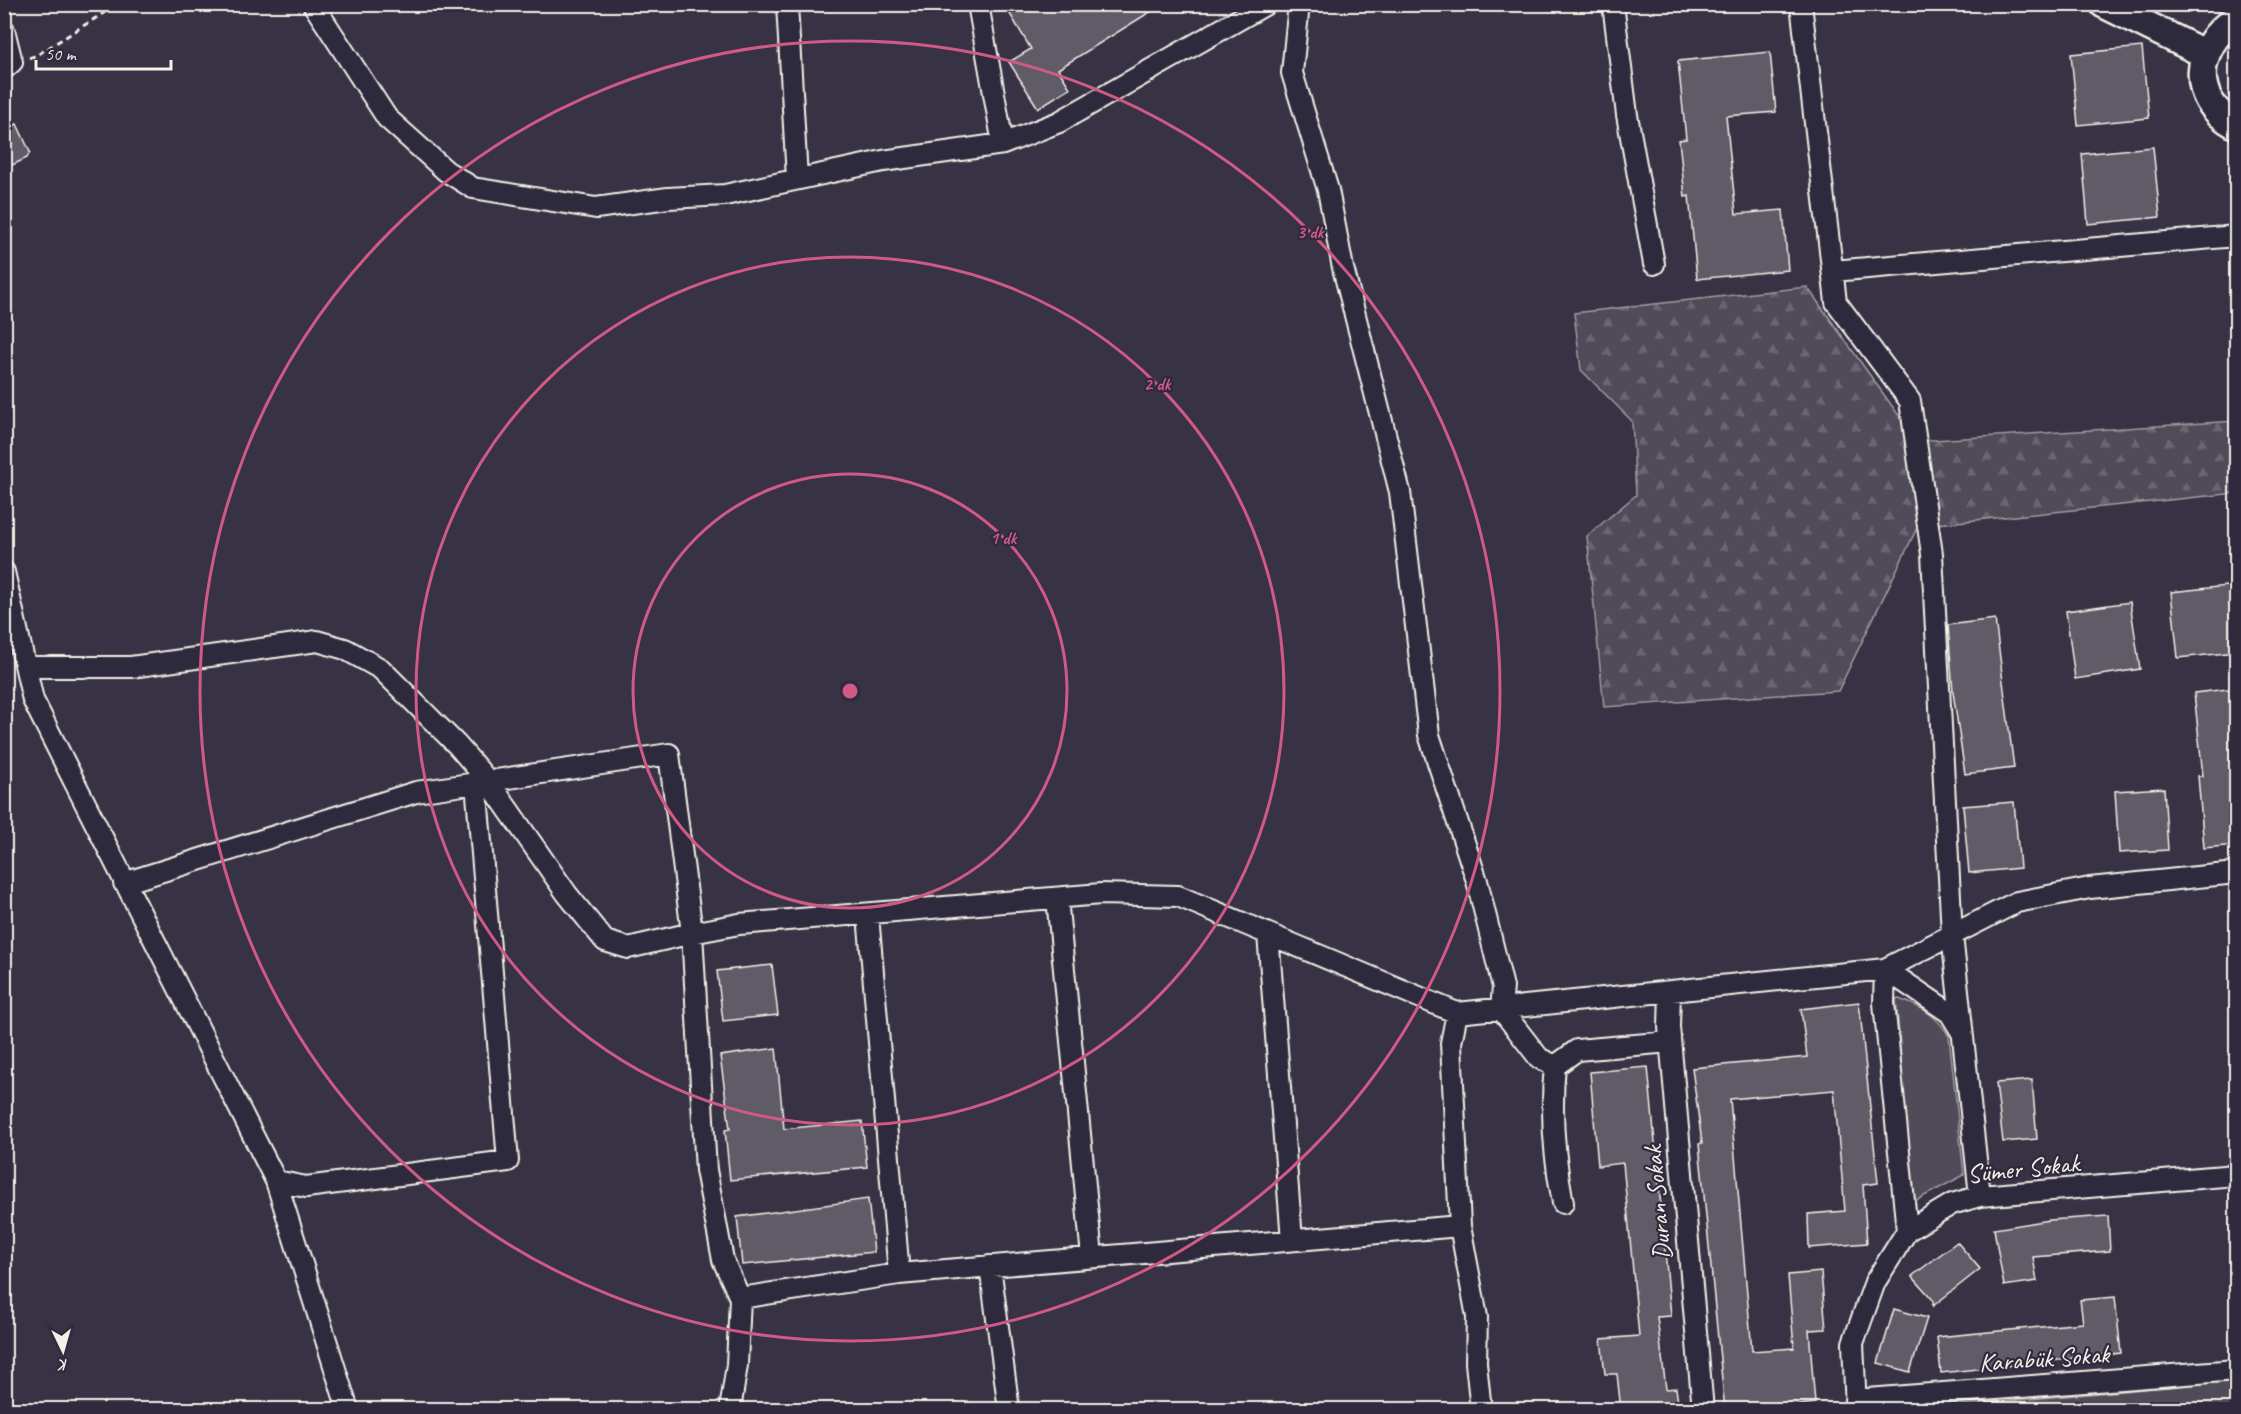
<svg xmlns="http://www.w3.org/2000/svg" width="2241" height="1414" font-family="Caveat,sans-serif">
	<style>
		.green { fill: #504b59; stroke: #a29ea0; stroke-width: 1.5 }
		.forest { fill: url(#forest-firs); stroke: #a29ea0; stroke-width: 1.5 }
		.building { fill: #5f5c67; stroke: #f4f1e8; stroke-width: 1.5 }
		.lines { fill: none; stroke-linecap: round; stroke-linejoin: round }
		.street-casing { stroke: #f4f1e8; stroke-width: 24 }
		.secondary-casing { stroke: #f4f1e8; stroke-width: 32 }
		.path { stroke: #f4f1e8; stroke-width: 3; stroke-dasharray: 6 4.5; stroke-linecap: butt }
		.street { stroke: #2f2a3d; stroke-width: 20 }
		.secondary { stroke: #2f2a3d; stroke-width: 27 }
		.ring { fill: none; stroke: #d15985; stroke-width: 3 }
		.labels { text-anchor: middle; stroke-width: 4.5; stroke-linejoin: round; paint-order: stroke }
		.street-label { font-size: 26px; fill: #f4f1e8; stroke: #2f2a3d }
		.centre { fill: #d15985; stroke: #2f2a3d; stroke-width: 3 }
		.ring-label { font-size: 18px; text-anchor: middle; font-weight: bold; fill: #d15985; stroke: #2f2a3d; stroke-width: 4.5; stroke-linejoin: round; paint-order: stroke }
	</style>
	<defs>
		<pattern id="forest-firs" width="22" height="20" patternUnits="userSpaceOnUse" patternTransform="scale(1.5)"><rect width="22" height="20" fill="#504b59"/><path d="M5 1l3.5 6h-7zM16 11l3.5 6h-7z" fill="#6a6571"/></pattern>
	</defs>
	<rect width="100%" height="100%" fill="#373244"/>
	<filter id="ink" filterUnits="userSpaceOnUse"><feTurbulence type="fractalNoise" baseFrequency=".0167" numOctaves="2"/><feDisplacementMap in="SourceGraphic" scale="12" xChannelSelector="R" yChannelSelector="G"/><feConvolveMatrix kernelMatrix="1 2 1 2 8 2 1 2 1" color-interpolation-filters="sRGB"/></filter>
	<g filter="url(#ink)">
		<path class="green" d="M1896,998C1920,1006 1936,1014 1949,1036L1964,1175L1913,1202Z
			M2236,1381V1409H1917Z"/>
		<path class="forest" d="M1807,287L1917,441L2236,421V493L1918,526L1838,691L1604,707L1587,536L1636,495L1632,421L1581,370L1574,313Z"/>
		<path class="building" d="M1004,4H1163L1058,69L1070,88L1038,108L1009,62L1031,49Z
			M2142,47L2149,118L2078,125L2071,54Z
			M1770,52L1776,112L1726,116L1736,214L1783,210L1788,270L1697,279L1689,196L1685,197L1679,140L1686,139L1678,61Z
			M17,124L30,152L27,158L4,169V129Z
			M2153,147L2160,217L2088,224L2082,154Z
			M2236,585V652L2178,658L2171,592Z
			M2130,602L2140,669L2075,679L2066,611Z
			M1995,619L2014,768L1965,774L1953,692L1948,625Z
			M2236,688V845L2204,848L2198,776H2203L2194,693Z
			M2164,788L2168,850L2119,853L2115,791Z
			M2014,802L2020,868L1969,873L1963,806Z
			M772,965L778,1015L723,1021L717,971Z
			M1859,1002L1878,1183L1863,1185L1867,1243L1809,1248L1808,1214L1845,1211L1834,1090L1730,1099L1752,1351L1794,1348L1788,1275L1821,1272L1826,1329L1809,1330L1815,1403L1758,1410H1725L1699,1144L1702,1143L1692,1068L1807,1057L1801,1009Z
			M776,1048L784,1129L862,1121L867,1167L730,1180L725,1130L730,1129L720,1056Z
			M1648,1067L1671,1316L1657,1317L1666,1389L1676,1388L1679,1410H1621L1617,1374H1605L1601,1339L1639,1336L1623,1163L1598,1166L1590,1072Z
			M2032,1080L2037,1139L2003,1142L1996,1083Z
			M868,1199L874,1252L742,1265L737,1217Z
			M2108,1216L2110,1251L2033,1257L2037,1281L2004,1286L1994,1229L2050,1220Z
			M1957,1242L1980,1269L1933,1306V1300L1912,1276Z
			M2115,1297L2121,1353L1941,1373L1937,1337L2083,1323L2080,1300Z
			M1894,1309L1927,1318L1910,1372L1878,1363Z"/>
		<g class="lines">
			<g class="street-casing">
				<path id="street" d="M313,4L387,118L446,171L473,188L596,208L668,198L725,195L883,161L1003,144L1059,122L1266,4
					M787,4L797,179
					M978,4L1003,144
					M1299,4L1292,73L1328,190L1343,268L1400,492L1429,735L1477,881L1503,987L1501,1009L1539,1058L1555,1066
					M1613,4L1627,115L1654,264
					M1801,4L1836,302L1910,401L1932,554L1952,935L1980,1196
					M4,30L12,62L4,69
					M1833,271L2236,236
					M4,572L33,700L276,1181L348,1410
					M26,667H131L317,641L345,649L381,669L457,745L489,782L567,894L605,941L628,948L692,933L706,1170L723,1260L740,1298L899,1274L1460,1226
					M124,883L416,792L669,754L692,933L739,924L1101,894L1178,896L1457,1013L1885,969L2017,902L2090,888L2236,873
					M1057,898L1092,1257
					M868,915L899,1274
					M1268,934L1292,1240
					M1670,991L1669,1027L1703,1410
					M1457,1013L1451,1043L1460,1226L1477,1317L1476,1363L1481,1410
					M276,1181L306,1187L508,1161L476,783
					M1563,1203C1554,1157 1550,1113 1555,1066L1577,1050L1670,1042
					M1907,1231L1884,1003L1885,969L1950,1013L1961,1031
					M990,1266L1009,1410
					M1855,1400L2236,1370
					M730,1410L737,1365L740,1298
					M1856,1410L1853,1343L1875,1282L1907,1231L1952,1204L1980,1196L2236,1175"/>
			</g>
			<g class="secondary-casing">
				<path id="secondary" d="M2104,4L2205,54
					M2236,19C2194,45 2188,100 2236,125"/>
			</g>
			<path class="path" d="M29,58L37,55L118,4"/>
			<use href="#street" class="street"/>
			<use href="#secondary" class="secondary"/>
		</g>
	</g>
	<g class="ring">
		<circle cx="850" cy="691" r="217"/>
		<circle cx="850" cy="691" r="434"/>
		<circle cx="850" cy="691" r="650"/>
	</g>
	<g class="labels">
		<g class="street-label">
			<text transform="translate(2023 1168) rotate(-6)" y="9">Sümer Sokak</text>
			<text transform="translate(1657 1203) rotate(-95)" y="9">Duran Sokak</text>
			<text transform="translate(2044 1358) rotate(-4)" y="9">Karabük Sokak</text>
		</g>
	</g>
	<circle cx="850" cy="691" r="9" class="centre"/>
	<g class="ring-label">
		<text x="1310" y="238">3 dk</text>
		<text x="1157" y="390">2 dk</text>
		<text x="1003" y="544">1 dk</text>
	</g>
	<rect width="2241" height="1414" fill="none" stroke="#2f2a3d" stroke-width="24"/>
	<rect x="12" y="12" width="2217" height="1390" fill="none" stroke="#f4f1e8" stroke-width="2" filter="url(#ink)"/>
	<g transform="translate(63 1351) rotate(175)" stroke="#2f2a3d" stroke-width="4.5" paint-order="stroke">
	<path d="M0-4.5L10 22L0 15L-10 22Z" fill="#f4f1e8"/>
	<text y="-9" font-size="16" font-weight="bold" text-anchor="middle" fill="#f4f1e8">K</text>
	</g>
	<path d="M36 60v9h135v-9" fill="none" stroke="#f4f1e8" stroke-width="3"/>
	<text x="45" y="60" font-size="18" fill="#f4f1e8" stroke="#2f2a3d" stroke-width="4.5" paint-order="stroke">50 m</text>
</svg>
